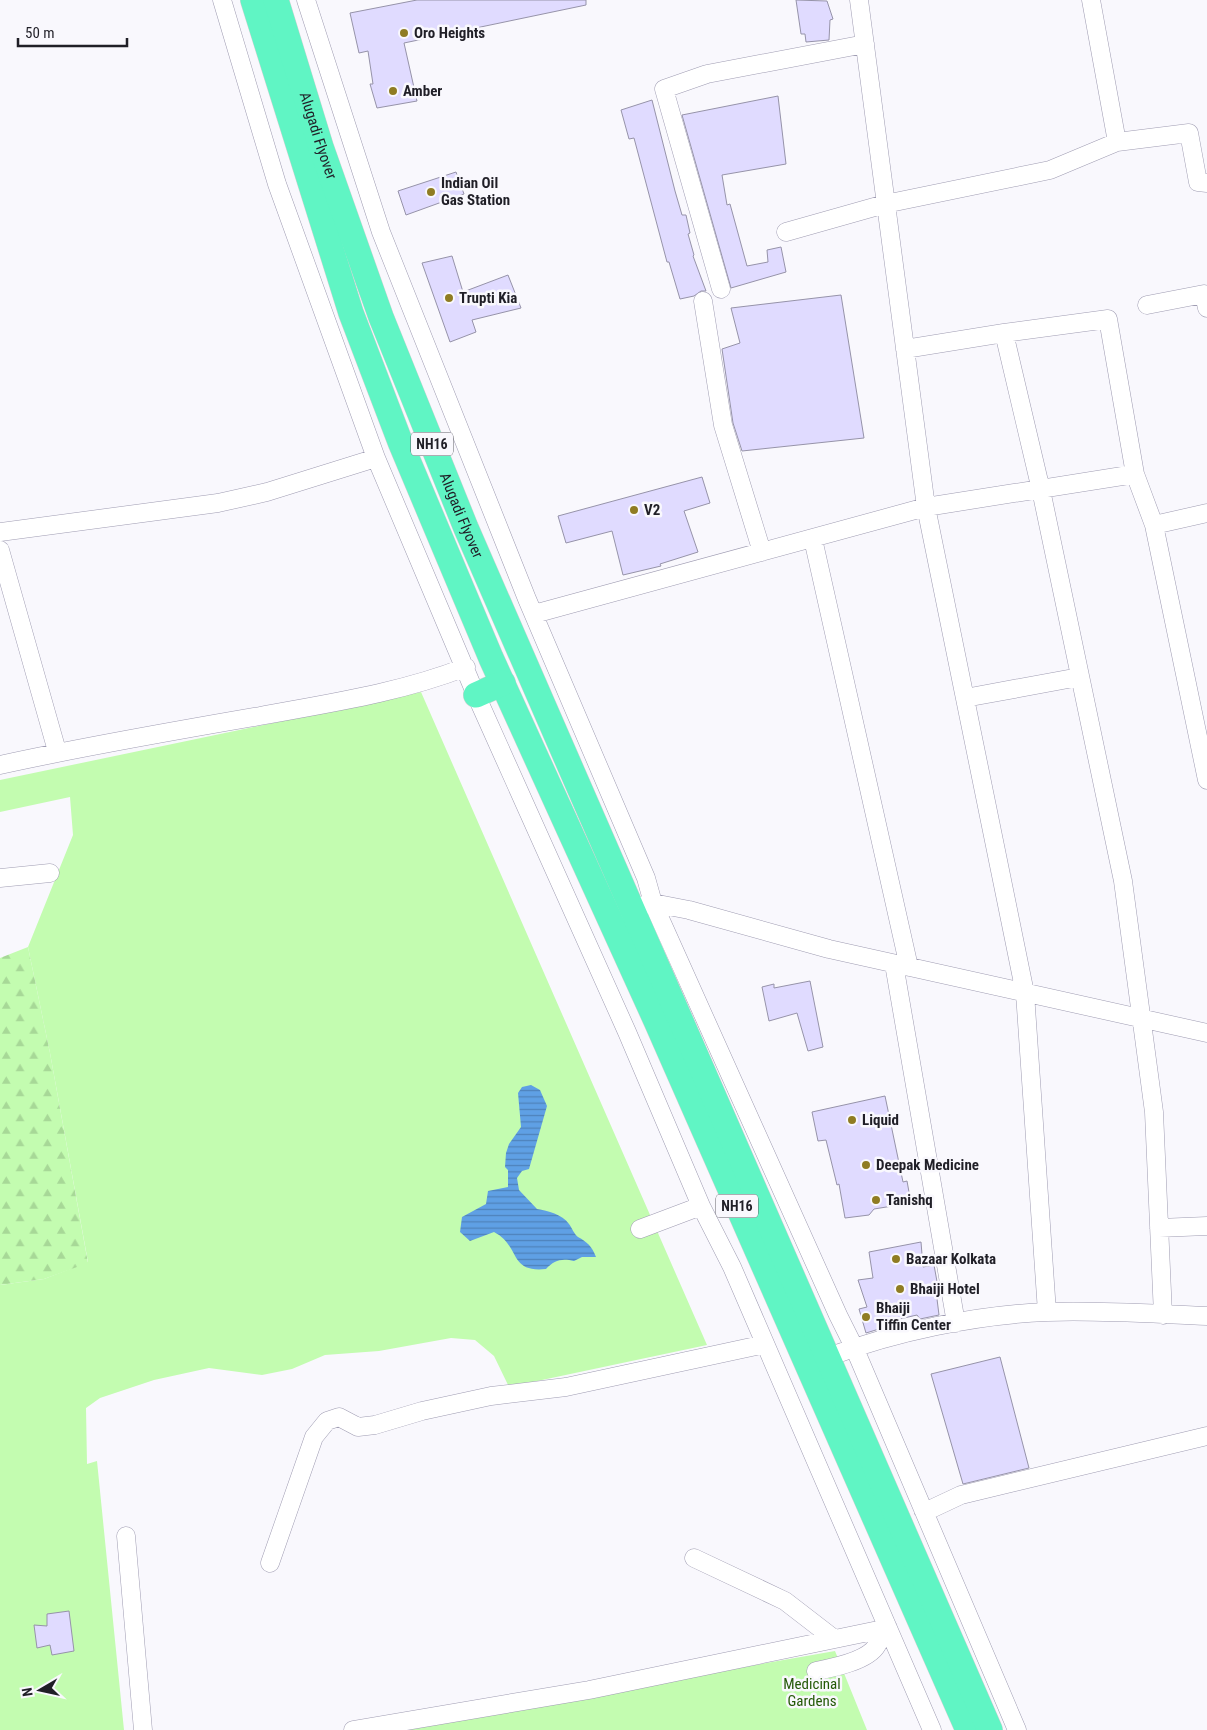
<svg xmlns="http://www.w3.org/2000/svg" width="1207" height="1730" font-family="'Roboto Condensed',sans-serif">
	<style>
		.green { fill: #c3fcb0 }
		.forest { fill: url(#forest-firs) }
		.water { fill: url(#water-rules) }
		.building { fill: #e0dbff; stroke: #9693a9 }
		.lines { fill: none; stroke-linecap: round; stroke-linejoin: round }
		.minor-casing { stroke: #9f9cb2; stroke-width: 19 }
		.highway-casing { stroke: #d2d2d4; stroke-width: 26 }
		.minor { stroke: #fff; stroke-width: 18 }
		.highway { stroke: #60f5c4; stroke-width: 25 }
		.poi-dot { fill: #8f7c23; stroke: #f9f8fd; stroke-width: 2 }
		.labels { text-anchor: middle; stroke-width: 5; stroke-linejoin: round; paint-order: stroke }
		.shield { fill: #f9f8fd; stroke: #616067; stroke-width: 1 }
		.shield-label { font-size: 14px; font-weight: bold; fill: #201f27 }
		.poi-label { font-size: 15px; font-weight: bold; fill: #201f27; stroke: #f9f8fd; text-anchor: start }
		.street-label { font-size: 15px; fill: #201f27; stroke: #f9f8fd }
		.park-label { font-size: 15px; fill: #245907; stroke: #f9f8fd }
	</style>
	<defs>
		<pattern id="forest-firs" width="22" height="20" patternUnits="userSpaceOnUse" patternTransform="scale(1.25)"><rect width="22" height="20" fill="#c3fcb0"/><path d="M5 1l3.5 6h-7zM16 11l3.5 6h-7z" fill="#a7d897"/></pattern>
		<pattern id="water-rules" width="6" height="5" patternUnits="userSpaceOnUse" patternTransform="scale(1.25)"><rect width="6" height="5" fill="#5fa0e5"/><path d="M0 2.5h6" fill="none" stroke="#4e82ba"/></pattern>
	</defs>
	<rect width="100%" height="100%" fill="#f9f8fd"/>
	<path class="green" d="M421,692L707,1345L509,1387L494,1356L475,1340L451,1338L379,1351L325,1355L292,1369L262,1375L209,1368L154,1380L100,1398L86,1408L87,1464L97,1461L124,1730H0V1285L44,1279L88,1262L50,1053L28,947L73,835L70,797L0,812V780Z
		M835,1651L867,1730H385Z"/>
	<path class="forest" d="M28,947L50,1053L88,1263L44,1279L0,1285V958Z"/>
	<path class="water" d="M531,1085L540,1090L547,1106L529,1169L522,1171L517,1178L519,1190L537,1209C548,1211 562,1214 569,1224C572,1228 574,1234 578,1237C587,1242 592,1246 596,1257H582L574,1261C562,1258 554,1260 546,1269C508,1273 521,1246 494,1232L470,1241L460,1232L462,1217L486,1204L488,1191L508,1187V1170L505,1167L506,1153L509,1144L521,1127L518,1093L522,1087Z"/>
	<path class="building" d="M417,0H586V5L404,43L417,101L377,108L370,84H373L368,51L359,53L350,13Z
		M796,0L827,1L833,19L830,20L829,40L806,42L805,34H801Z
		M778,96L786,164L722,175L727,205L730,204L747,266L768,262L767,250L781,247L786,272L731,288L682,115Z
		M652,100L675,191L682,215H686L690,233L688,234L694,255L693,256L706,291H701L694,296L680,299L669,262H667L634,138L629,139L621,110Z
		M456,172L464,194L406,215L398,191Z
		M452,256L463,292L508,275L521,308L472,320L476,332L450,342L422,263Z
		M841,295L864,438L742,451L733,423L722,349L740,343L731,308Z
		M702,477L710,503L684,511L698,552L660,564L661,566L623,575L612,531L566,543L558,516Z
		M810,981L823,1047L808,1051L797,1013L769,1021L762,987L774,984V988Z
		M885,1096L903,1182L907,1181L911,1203L874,1209L869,1215L845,1218L839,1184L837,1185L826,1140L818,1141L812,1112Z
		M921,1242L923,1267L934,1265L940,1298L937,1299L939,1315L920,1319L917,1315L878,1324L879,1329L866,1333L859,1309L867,1307L858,1280L873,1278L869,1252Z
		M1000,1357L1029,1468L963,1484L931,1374Z
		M69,1611L74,1651L52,1655L50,1645L37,1648L34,1625L47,1626V1614Z"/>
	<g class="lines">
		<g class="minor-casing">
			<path id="minor" d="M222,0L277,184L376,458L476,695L627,1032L701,1206L732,1267L932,1730
				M306,0L381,232L527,599L646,878L653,903L838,1315L854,1347L1017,1730
				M1091,0L1117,142
				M786,232L885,204L1050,170L1117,142L1189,133L1198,182L1207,183
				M721,289L664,89L707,74L865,44
				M703,301L723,425L762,552
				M1147,305L1204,294L1207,308
				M1004,333L1108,319L1135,474
				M905,349L1004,333L1041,490L1123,881L1154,1112L1163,1315
				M1154,525L1207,780
				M0,532L218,503L267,492L376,458
				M813,539L909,967
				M0,550L57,751
				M534,614L926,507L859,0
				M965,698L1079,677
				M0,765C86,746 173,731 260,716C330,703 399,693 466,667
				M0,878L50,873
				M644,905L653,903L689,910L829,949L1207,1033
				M894,964L956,1323
				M1159,1228L1207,1226
				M640,1229L701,1206
				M1047,1312L1025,993L926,507L1135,474L1154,525L1207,513
				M828,1357C895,1332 975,1315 1047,1312C1100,1310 1154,1314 1207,1316
				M923,1510H929L961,1495L1207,1436
				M126,1536L143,1730
				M694,1558L785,1601L833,1638
				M270,1563L314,1437L327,1421L339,1417L358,1427L375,1425L422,1411L491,1396L566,1387L765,1344
				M816,1671C832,1668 868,1661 877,1645C880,1641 881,1635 883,1630
				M353,1730L589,1690L888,1628"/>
		</g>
		<g class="highway-casing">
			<g id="highway">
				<path d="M253,0L351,313L401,444L491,658L657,1023L968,1730"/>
				<path id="s1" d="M276,0L321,147L381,317L466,528L990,1730"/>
				<path d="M476,695L503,683"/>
			</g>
		</g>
		<use href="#minor" class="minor"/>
		<use href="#highway" class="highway"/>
	</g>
	<g class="poi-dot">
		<circle cx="404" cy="33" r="5"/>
		<circle cx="393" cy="91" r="5"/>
		<circle cx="431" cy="192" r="5"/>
		<circle cx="449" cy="298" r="5"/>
		<circle cx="634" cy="510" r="5"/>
		<circle cx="852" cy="1120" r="5"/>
		<circle cx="866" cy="1165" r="5"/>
		<circle cx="876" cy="1200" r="5"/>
		<circle cx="896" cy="1259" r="5"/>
		<circle cx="900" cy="1289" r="5"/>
		<circle cx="866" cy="1317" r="5"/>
	</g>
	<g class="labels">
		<g class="shield">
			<rect x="411" y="432.5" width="42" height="23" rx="4"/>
			<rect x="716" y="1194.5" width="42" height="23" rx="4"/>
		</g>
		<g class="shield-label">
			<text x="432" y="449">NH16</text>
			<text x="737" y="1211">NH16</text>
		</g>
		<g class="poi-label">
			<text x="414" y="38">Oro Heights</text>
			<text x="403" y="96">Amber</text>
			<text x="441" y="188">Indian Oil<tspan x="441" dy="17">Gas Station</tspan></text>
			<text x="459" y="303">Trupti Kia</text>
			<text x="644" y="515">V2</text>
			<text x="862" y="1125">Liquid</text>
			<text x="876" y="1170">Deepak Medicine</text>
			<text x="886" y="1205">Tanishq</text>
			<text x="906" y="1264">Bazaar Kolkata</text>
			<text x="910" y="1294">Bhaiji Hotel</text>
			<text x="876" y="1313">Bhaiji<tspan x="876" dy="17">Tiffin Center</tspan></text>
		</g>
		<g class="street-label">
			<text dy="5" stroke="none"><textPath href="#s1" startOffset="142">Alugadi Flyover</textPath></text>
			<text dy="5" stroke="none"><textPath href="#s1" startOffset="548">Alugadi Flyover</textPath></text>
		</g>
		<g class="park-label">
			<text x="812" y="1689">Medicinal<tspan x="812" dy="17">Gardens</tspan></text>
		</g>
	</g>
	<g transform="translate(40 1690) rotate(261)" stroke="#f9f8fd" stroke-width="4" paint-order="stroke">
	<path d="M0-4L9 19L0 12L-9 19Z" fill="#201f27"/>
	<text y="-8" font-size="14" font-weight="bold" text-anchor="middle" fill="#201f27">N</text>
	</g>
	<path d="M18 38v8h109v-8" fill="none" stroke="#201f27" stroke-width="2.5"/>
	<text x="25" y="38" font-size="15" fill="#201f27" stroke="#f9f8fd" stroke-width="4" paint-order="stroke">50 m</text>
</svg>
